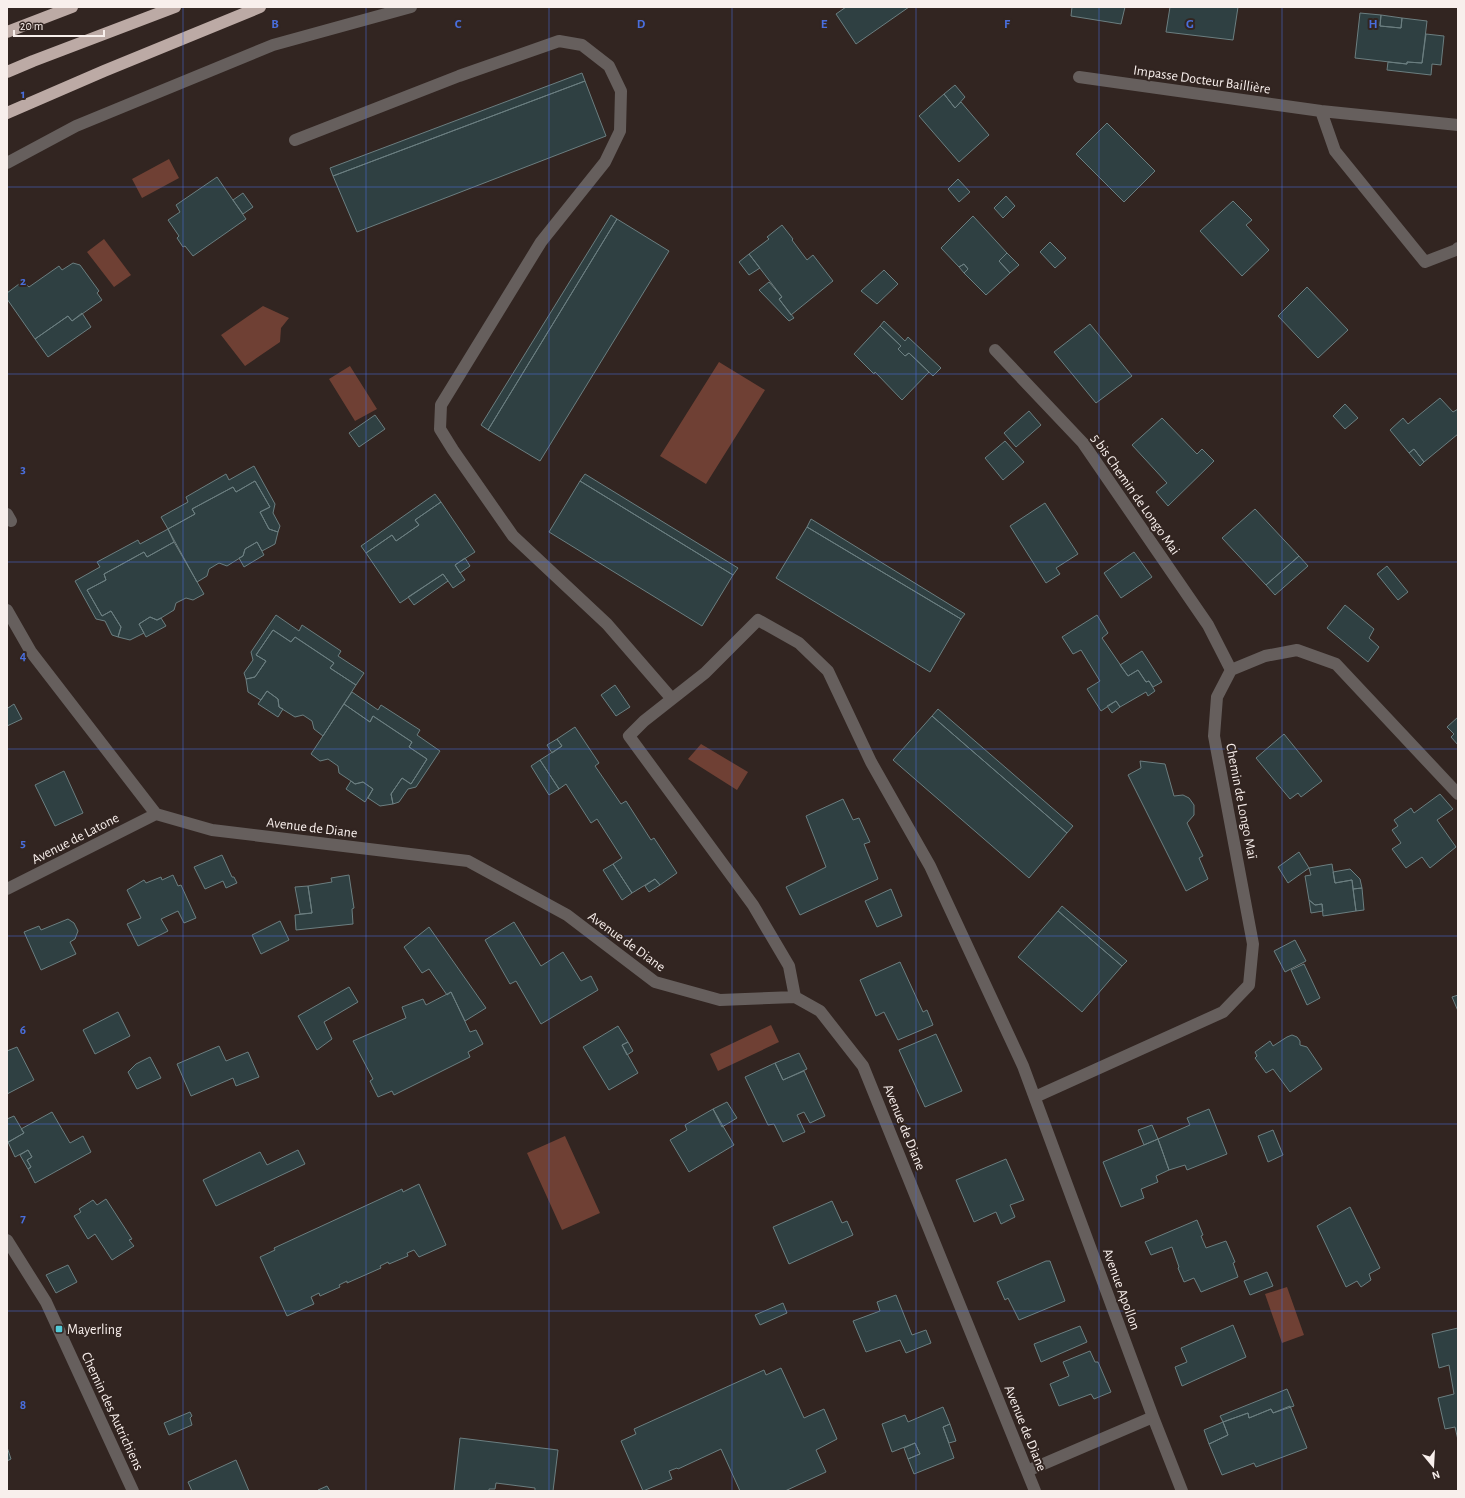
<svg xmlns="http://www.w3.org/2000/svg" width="1465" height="1498" font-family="'Alegreya Sans',sans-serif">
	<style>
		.water { fill: #6f4034 }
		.building { fill: #2f4042; stroke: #6b7e80 }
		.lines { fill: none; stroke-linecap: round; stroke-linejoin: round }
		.minor { stroke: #665f5d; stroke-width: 12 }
		.highway { stroke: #bcaaa5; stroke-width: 12 }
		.grid { fill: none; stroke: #496edc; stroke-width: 1; stroke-opacity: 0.55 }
		.poi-dot { fill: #52cbd8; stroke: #322521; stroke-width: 1.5 }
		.labels { text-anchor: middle; stroke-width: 4; stroke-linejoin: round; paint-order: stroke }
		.street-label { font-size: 14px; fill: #f8efec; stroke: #322521 }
		.poi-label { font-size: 14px; fill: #f8efec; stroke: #322521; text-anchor: start }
		.grid-label { font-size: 13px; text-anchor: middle; font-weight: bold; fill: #496edc; stroke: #322521; stroke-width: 4; stroke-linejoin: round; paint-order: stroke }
	</style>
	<rect width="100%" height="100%" fill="#322521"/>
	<path class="water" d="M169,159L179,178L142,198L132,179Z
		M104,239L131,275L114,287L87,252Z
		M263,306L289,318L281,328L280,342L245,366L221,335Z
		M719,362L765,390L706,484L660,456Z
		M350,366L377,409L355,421L329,379Z
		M701,744L748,772L737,790L688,759Z
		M771,1025L779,1042L718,1071L710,1054Z
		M565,1136L600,1213L562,1230L527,1153Z
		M1287,1287L1304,1335L1282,1343L1265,1294Z"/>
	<path class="building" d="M846,7H909L856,44L836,14Z
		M1072,7H1125L1121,24L1071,16Z
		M1170,7H1238L1233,40L1166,32Z
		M1360,13L1381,15L1380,26L1401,28L1402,18L1427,21L1422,63L1407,62V64L1355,58Z
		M1381,15L1402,18L1401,28L1380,26Z
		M1426,34L1444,36L1441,65L1432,64L1431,75L1387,70L1388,62L1407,64V62L1422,63Z
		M582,73L585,81L333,176L330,168Z
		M585,81L606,136L357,232L333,176Z
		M955,85L965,97L955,108L944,94Z
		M944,94L955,108L961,102L989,135L959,162L919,116Z
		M1107,123L1155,171L1124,202L1076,154Z
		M217,177L246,219L193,256L185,246L183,247L177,238L179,236L168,220L180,212L176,205Z
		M958,179L970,192L959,202L948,189Z
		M243,193L253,207L243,214L233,200Z
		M1006,196L1015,206L1003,218L994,208Z
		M1233,201L1252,220L1246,225L1269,250L1242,276L1200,231Z
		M611,215L617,219L488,430L481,425Z
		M973,216L1007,253L999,261L1010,273L986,295L964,273L968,269L964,264L959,267L941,248Z
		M617,219L669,251L540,461L488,430Z
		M782,225L793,239L792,240L807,260L813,255L833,281L791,315L779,299L782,297L749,254L769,239L767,237Z
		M1050,242L1066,258L1055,268L1040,252Z
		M1007,253L1019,265L1010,273L999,261Z
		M749,254L760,268L749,275L739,262Z
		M73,263L80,265L99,291L97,293L102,300L72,321L68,316L35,339L7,299V293L23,281L29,287L59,266L62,270Z
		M964,264L968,269L964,273L959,267Z
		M884,270L898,284L877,304L861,291Z
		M769,282L782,297L779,299L794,318L789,321L759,290Z
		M1307,287L1348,330L1318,358L1278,316Z
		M82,313L91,327L48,357L35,339L68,316L72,321Z
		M884,321L905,341L908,337L941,368L933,376L909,353L905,356L898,349L901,346L880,326Z
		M1090,324L1132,376L1096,403L1054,352Z
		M880,326L901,346L898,349L905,356L909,353L929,372L902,400L875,372L874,374L854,354Z
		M1440,398L1453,412L1458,409V434L1424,462L1414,449L1409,453L1390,430L1403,418L1408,424Z
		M1345,404L1358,418L1345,429L1333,416Z
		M1029,411L1041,425L1016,447L1004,433Z
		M375,415L385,429L359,447L349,433Z
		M1162,418L1197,454L1202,449L1214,461L1168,506L1156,492L1167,483L1132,445Z
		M1005,441L1024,462L1003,480L985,458Z
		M1414,449L1424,462L1420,466L1409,453Z
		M254,466L275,504L273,513L280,526L278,532L269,529L260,512L270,507L255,481L236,492L233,487L192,509L195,514L168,529L161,517L188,502L186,497L226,474L229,480Z
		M585,474L738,568L733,575L580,481Z
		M255,481L270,507L260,512L269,529L278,532L275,544L262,551L257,542L245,549L243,556L227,566L219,563L209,569L207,576L197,582L168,529L195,514L192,509L233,487L236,492Z
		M580,481L733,575L702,626L549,532Z
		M435,494L441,502L415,520L419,525L396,541L392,535L366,553L361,546Z
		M441,502L475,552L455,565L465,580L453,588L443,574L400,603L366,553L392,535L396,541L419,525L415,520Z
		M1045,503L1078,554L1056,568L1060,574L1046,583L1010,526Z
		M1255,509L1299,556L1266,585L1222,538Z
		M811,519L965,614L961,619L807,527Z
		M807,527L961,619L930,672L776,578Z
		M168,529L174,542L147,557L144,552L104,574L106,580L87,590L102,616L111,611L121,627L118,637L112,635L105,621L96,619L75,581L100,567L97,562L138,540L140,544Z
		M174,542L204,594L193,600L186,598L176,603L174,610L161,618L157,620L150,617L139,624L144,633L130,640L118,637L121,627L111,611L102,616L87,590L106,580L104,574L144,552L147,557Z
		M257,542L264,555L244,567L239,558L243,556L245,549Z
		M1134,552L1152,577L1121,598L1104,573Z
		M1299,556L1308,566L1275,595L1266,585Z
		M465,558L470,566L460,573L455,565Z
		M1387,566L1408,592L1398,600L1377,574Z
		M443,574L448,581L414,605L408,597Z
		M1345,605L1374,629L1369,638L1379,647L1368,662L1327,628Z
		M276,615L299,631L302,625L341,651L338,656L364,673L356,685L330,668L334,663L295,637L291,642L273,630L256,655L266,661L255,677L246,679L244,673L253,660L251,652Z
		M1097,615L1108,633L1102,638L1128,676L1138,670L1146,682L1149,681L1155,691L1148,696L1146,692L1120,707L1116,701L1101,711L1087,689L1100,681L1081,650L1073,654L1062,637Z
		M150,617L157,620L161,618L166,626L146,637L139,624Z
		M273,630L291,642L295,637L334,663L330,668L356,685L323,736L314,729L312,721L303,715L295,717L279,707L278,699L267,691L261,700L248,692L246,679L255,677L266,661L256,655Z
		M1142,651L1162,682L1153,687L1149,681L1146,682L1138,670L1128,676L1120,665Z
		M615,685L630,707L616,716L601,695Z
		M267,691L278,699L279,707L283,709L278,717L258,704Z
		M352,692L378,710L381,705L420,730L417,735L440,751L416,787L408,789L399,802L393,804L391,794L402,778L411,784L427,759L409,747L412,742L373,716L370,722L344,704Z
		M1116,701L1120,707L1112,713L1107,706Z
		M14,704L22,719L7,726V706L8,708Z
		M344,704L370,722L373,716L412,742L409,747L427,759L411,784L402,778L391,794L393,804L380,806L368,798L373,789L363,782L355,784L351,781L339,773L338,766L328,759L320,761L311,754Z
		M938,709L1073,826L1067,833L932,716Z
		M932,716L1067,833L1029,878L893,760Z
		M1458,717V745L1451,737L1454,734L1447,727Z
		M575,727L599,763L595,766L621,804L626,801L651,840L654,838L677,873L660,885L655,879L632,893L613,864L622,858L597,819L591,823L566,784L559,789L540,760L562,746L557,739Z
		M1284,734L1322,781L1301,797L1298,793L1290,799L1256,758Z
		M557,739L562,746L552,753L547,745Z
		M540,760L559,789L549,795L531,766Z
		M1140,761L1165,764L1174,796L1183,795L1189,798L1194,805V815L1187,823L1203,856L1199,858L1208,879L1186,891L1128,775L1141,768Z
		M64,771L83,813L55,826L35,785Z
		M351,781L355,784L363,782L373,789L365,802L346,789Z
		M1440,794L1453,809L1437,820L1456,847L1430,868L1422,857L1406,868L1392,849L1401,843L1392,830L1398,826L1394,820L1411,808L1414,813Z
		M843,799L853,820L859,818L870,842L864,844L878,879L800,915L786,887L826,867L806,816Z
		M1299,852L1309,868L1288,883L1278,867Z
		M222,855L232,877H234L237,883L226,888L223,881L205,889L194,867Z
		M613,864L632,893L622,900L603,870Z
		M1332,864L1335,883L1352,880L1356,911L1323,916L1322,904L1315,905L1309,900L1305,876L1311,875L1309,868Z
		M1350,869L1360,879L1362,888L1353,889L1352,880L1335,883L1333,872Z
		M173,875L178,886L181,885L196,918L184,923L178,911L161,919L168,931L138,946L127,924L141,918L127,890L144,880L146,883L161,877L162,880Z
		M349,875L354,908L352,909L353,924L296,930L295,915L312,913L308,886L332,882L331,878Z
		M655,879L660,885L649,892L645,886Z
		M308,886L312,913L300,914L295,887Z
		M1362,888L1364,910L1356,911L1353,889Z
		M891,889L902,916L877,927L865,901Z
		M1309,900L1315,905L1322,904L1323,911L1311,913Z
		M1062,906L1127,961L1122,966L1058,911Z
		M1058,911L1122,966L1082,1012L1018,957Z
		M68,919L74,923L78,931L75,939L70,942L76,954L41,970L24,932L39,926L41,930Z
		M280,921L289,940L261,954L252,935Z
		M514,922L541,966L563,952L581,981L591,976L598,990L541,1024L516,981L510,984L485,940Z
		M429,927L486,1008L465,1021L451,992L447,995L429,969L422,973L404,947Z
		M1295,940L1306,961L1285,972L1274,951Z
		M900,962L923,1012L927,1010L933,1025L898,1040L884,1012L876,1016L860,980Z
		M1304,964L1320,998L1307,1005L1291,970Z
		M349,987L358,1002L324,1022L332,1039L317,1050L298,1016Z
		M451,992L470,1032L476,1030L483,1044L468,1052L470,1057L394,1095L392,1091L378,1097L370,1081L373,1079L353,1041L406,1018L402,1007L423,999L426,1005Z
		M1458,995V1011L1452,997Z
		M118,1012L130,1036L95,1054L83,1030Z
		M618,1026L628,1042L622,1045L638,1073L609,1090L583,1047Z
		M936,1034L962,1091L925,1107L899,1050Z
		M1292,1035L1297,1037L1300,1041V1045L1307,1047L1322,1069L1290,1092L1273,1069L1266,1073L1255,1058L1257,1056L1255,1052L1270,1041L1273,1046L1287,1037Z
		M628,1042L633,1051L627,1055L622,1045Z
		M219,1046L226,1061L248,1052L259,1077L236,1086L233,1078L191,1096L177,1064Z
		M17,1047L34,1080L7,1094V1051Z
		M799,1053L807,1069L783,1080L775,1063Z
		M150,1057L161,1078L137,1089L128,1072L136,1064Z
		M775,1063L783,1080L804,1071L825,1116L810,1123L804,1112L797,1115L805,1132L783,1142L774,1124L768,1125L745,1077Z
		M727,1102L737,1118L722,1127L713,1109Z
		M713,1109L734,1145L689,1172L670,1140L687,1130L685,1125Z
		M1209,1109L1227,1154L1187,1170L1185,1165L1169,1170L1158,1139L1190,1125L1187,1118Z
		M52,1112L70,1143L83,1136L91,1152L35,1183L28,1169L31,1167L27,1160L32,1157L28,1150L15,1157L8,1142L24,1133L21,1129Z
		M14,1116L24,1133L7,1143V1119Z
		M1152,1125L1158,1139L1144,1145L1138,1130Z
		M1273,1130L1283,1155L1268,1162L1258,1136Z
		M1158,1139L1169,1170L1156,1176L1158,1182L1141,1189L1144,1198L1121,1207L1103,1162Z
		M28,1150L32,1157L27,1160L31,1167L28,1169L20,1155Z
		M298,1150L305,1164L216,1206L203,1180L260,1152L267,1165Z
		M1006,1159L1024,1200L1010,1205L1015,1217L1001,1224L996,1212L974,1222L956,1180Z
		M419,1184L446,1245L419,1257L414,1250L407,1253L408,1256L389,1264L388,1262L380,1266L381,1268L347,1283V1281L339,1285L340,1287L320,1296L319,1293L311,1297L314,1304L287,1316L260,1257L275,1250L274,1248L402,1189L403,1192Z
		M106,1199L132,1239L129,1240L134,1246L112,1260L95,1234L88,1239L74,1216L81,1212L79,1209L93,1200L97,1205Z
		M832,1201L842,1223L847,1221L853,1235L789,1264L773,1227Z
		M1350,1207L1380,1268L1369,1274L1371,1280L1361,1287L1357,1281L1346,1287L1317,1226Z
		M1197,1220L1203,1235L1201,1236L1206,1248L1226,1241L1235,1262L1233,1263L1238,1277L1201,1292L1194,1278L1184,1282L1178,1268L1179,1267L1172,1247L1151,1255L1145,1242Z
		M1046,1261H1050L1065,1301L1019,1320L1008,1298L1005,1300L997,1282Z
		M68,1265L77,1282L56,1293L46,1275Z
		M1267,1272L1273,1286L1250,1295L1244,1281Z
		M896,1295L912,1335L926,1330L931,1343L906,1353L900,1340L866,1352L853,1321L880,1311L877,1302Z
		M783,1303L787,1313L760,1325L755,1315Z
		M1233,1325L1246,1357L1182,1386L1175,1367L1187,1362L1181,1348Z
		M1080,1326L1087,1342L1041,1362L1034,1344Z
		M1458,1328V1440L1455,1427L1445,1429L1438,1398L1454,1394L1449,1365L1439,1368L1432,1334Z
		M1090,1351L1095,1362H1098L1111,1392L1094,1399L1091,1394L1059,1406L1050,1384L1069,1376L1063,1362Z
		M781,1368L804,1418L824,1409L837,1439L816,1450L826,1472L785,1491H740L721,1449L678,1469L677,1468L669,1471L672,1479L643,1491L621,1441L636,1434L634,1429L764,1370L766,1375Z
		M1287,1389L1294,1406L1273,1413L1271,1409L1249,1418L1248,1413L1223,1422L1220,1416Z
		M1290,1406L1307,1448L1256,1467L1254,1463L1222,1475L1209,1444L1228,1435L1223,1422L1248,1413L1249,1418L1271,1409L1273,1413Z
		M943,1407L950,1424L943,1427L954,1458L914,1474L908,1459L920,1454L915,1443L892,1452L882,1424L905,1415L908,1422Z
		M190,1412L192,1416L190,1418L192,1425L169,1435L164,1423Z
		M1223,1422L1228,1435L1209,1444L1204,1430Z
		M950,1424L956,1441L949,1443L943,1427Z
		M460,1438L558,1450L553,1491H535V1488L496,1483L495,1489H489V1491H454Z
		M915,1443L920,1454L908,1459L904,1448Z
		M7,1447L11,1459L7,1461Z
		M236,1460L249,1491H192L188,1482Z
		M327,1486L330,1491H319L318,1490Z"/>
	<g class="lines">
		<path class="minor" d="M1079,77L1321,111L1458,125
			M1321,111L1335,151L1425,262L1456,250L1458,248
			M295,140L459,76L559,41L582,45L609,66L621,91L620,131L605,162L541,242L441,405L440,429L453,450L513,536L607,624L672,699
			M7,163L76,126L273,45L411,7
			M995,350L1083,443L1208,625L1231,670
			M7,514L11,521
			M7,610L31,652L156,814L212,830L468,861L567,915L655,982L720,1000L795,997L820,1011L863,1066L1035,1491
			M7,889L156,814
			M795,997L789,966L753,905L629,736L644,721L705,673L758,620L799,643L828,671L871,762L930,866L1023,1066L1153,1417L1182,1491
			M1035,1097L1223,1012L1249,985L1253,944L1214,736L1217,697L1231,670L1265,656L1297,650L1336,664L1458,794
			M7,1240L46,1302L133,1491
			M1027,1471L1153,1417"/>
		<path class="highway" d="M7,32L72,7
			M7,72L33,61L175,7
			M7,113L104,71L260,7"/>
	</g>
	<path class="grid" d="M183,7V1491M366,7V1491M549,7V1491M732,7V1491M916,7V1491M1099,7V1491M1282,7V1491M7,187H1458M7,374H1458M7,562H1458M7,749H1458M7,936H1458M7,1124H1458M7,1311H1458"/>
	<rect class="poi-dot" x="55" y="1325" width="8" height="8" rx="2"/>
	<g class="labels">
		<g class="street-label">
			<text transform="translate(1202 79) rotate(8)" y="5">Impasse Docteur Baillière</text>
			<text transform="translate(1136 494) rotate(55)" y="5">5 bis Chemin de Longo Mai</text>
			<text transform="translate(1242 801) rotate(79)" y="5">Chemin de Longo Maï</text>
			<text transform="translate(312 827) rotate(7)" y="5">Avenue de Diane</text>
			<text transform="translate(75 838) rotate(-27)" y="5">Avenue de Latone</text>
			<text transform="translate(627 941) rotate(36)" y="5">Avenue de Diane</text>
			<text transform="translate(905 1127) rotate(68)" y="5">Avenue de Diane</text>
			<text transform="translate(1122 1289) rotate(70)" y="5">Avenue Apollon</text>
			<text transform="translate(113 1411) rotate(65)" y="5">Chemin des Autrichiens</text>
			<text transform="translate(1026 1428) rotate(68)" y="5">Avenue de Diane</text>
		</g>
		<g class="poi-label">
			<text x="67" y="1334">Mayerling</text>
		</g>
	</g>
	<g class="grid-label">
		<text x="275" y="28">B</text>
		<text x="458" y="28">C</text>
		<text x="641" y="28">D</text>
		<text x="824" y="28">E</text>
		<text x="1007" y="28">F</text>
		<text x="1190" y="28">G</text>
		<text x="1373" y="28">H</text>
		<text x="23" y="98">1</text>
		<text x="23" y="285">2</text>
		<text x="23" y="473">3</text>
		<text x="23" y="660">4</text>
		<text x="23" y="847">5</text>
		<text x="23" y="1034">6</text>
		<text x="23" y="1222">7</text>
		<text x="23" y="1409">8</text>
	</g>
	<rect width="1465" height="1498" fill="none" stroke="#f8efec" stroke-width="16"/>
	<g transform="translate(1433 1466) rotate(162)" stroke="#322521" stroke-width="3" paint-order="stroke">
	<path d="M0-3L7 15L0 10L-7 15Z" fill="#f8efec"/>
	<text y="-6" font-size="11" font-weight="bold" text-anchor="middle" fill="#f8efec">N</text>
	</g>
	<path d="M14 30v6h90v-6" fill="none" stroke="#f8efec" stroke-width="2"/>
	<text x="20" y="30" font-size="12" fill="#f8efec" stroke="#322521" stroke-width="3" paint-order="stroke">20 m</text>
</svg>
